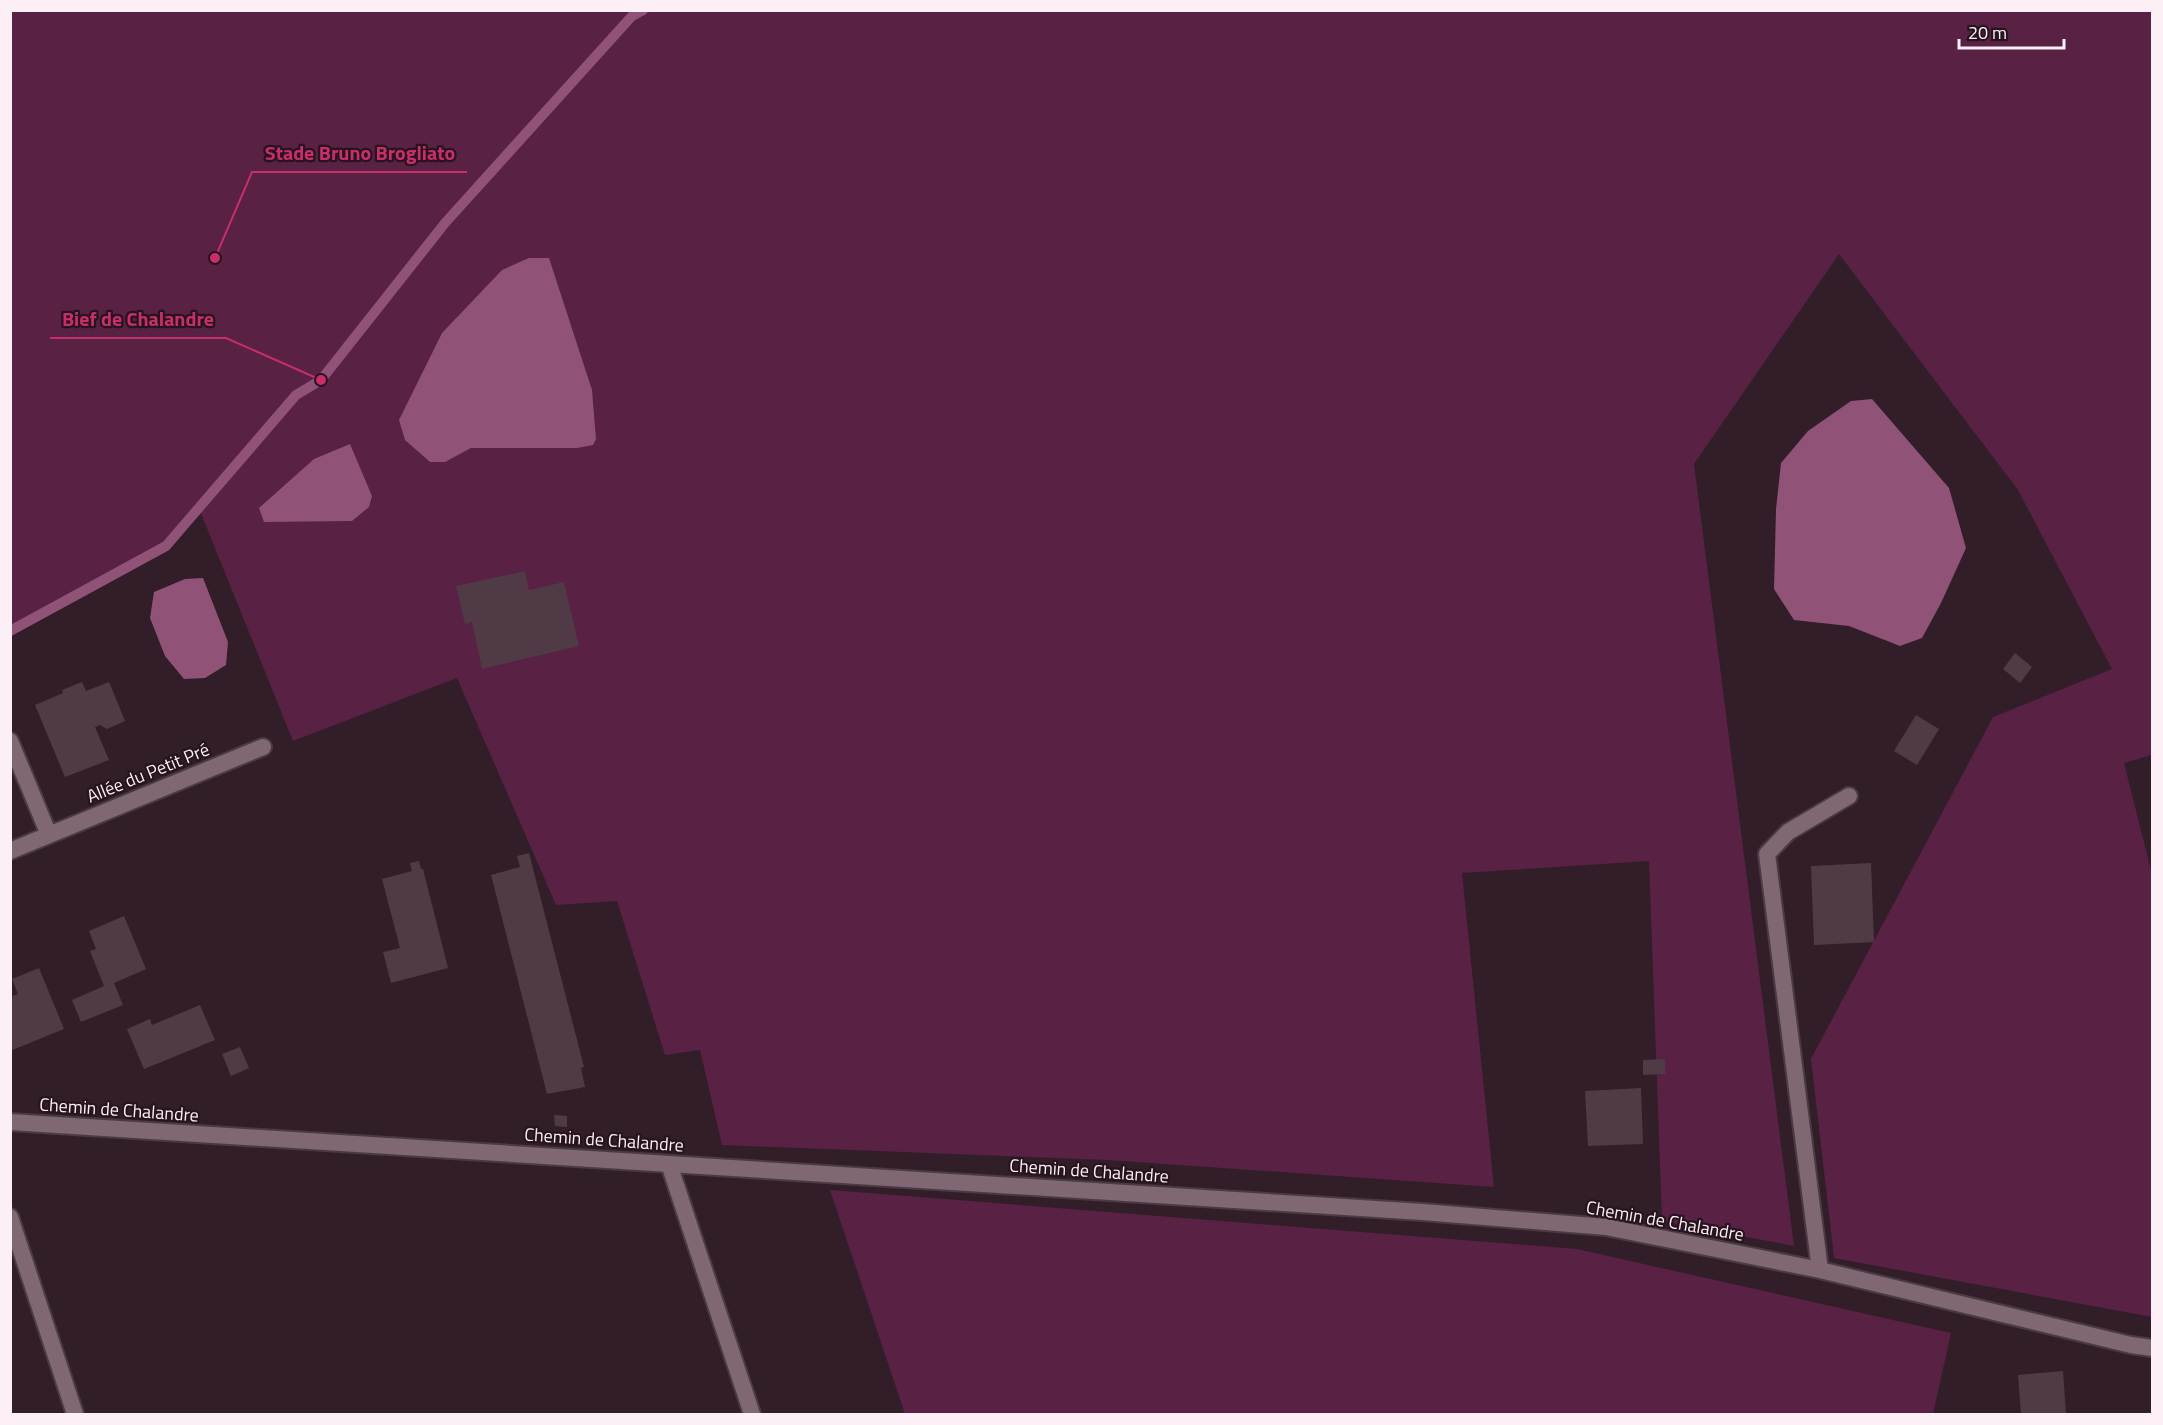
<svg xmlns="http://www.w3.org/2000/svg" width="2163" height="1425" font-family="'Titillium Web',sans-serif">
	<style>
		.green { fill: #592144 }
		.water { fill: #905276 }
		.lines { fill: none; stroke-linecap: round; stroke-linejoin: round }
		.stream { stroke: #905276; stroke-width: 10 }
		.building { fill: #503a46 }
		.minor-casing { stroke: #4a3a43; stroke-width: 20 }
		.minor { stroke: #7f6774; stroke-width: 16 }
		.labels { text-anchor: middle; stroke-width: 4.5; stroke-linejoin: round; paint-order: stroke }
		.street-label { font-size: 18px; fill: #fdeff6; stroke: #27141f }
		.leader { fill: none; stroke: #c82e6a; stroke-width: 2 }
		.callout-dot { fill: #c82e6a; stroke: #27141f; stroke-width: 2 }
		.callout-label { font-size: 20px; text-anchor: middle; font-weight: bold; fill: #c82e6a; stroke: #27141f; stroke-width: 4.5; stroke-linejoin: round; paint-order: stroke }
	</style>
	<rect width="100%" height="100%" fill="#311e29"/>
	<path class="green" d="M10,11H2152V755L2124,763L2152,874V1317L1834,1258L1811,1059L1993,717L2112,669L2018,490L1839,254L1694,464L1794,1246L1662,1221L1649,861L1462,873L1494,1187L1108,1160L722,1145L700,1050L665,1055L617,901L556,905L457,678L293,741L198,506L174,545L11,628Z
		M830,1190L1577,1249L1951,1333L1933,1414H905Z"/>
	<path class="water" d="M529,258H549L592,390L596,439L593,445L577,448H471L445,462H430L405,440L399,420L442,333L502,270Z
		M1872,399L1949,488L1966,548L1941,603L1922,638L1900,646L1849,626L1794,620L1774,589L1776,509L1781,463L1808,431L1851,401Z
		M350,444L372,496L369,507L352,521L264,522L259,508L314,459Z
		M203,578L228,642L226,665L205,678L184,679L165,656L150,618L154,592L185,579Z"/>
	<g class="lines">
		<path class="stream" d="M10,631L166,546L296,395L321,380L445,223L632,16L643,10"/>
	</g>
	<path class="building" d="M525,571L529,590L564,582L579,646L482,669L472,622L465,624L456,586Z
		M2015,653L2032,667L2020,683L2003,669Z
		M82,682L86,691L109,682L125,721L107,729L100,725L95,727L109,760L65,777L35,705L63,693L62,690Z
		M1916,715L1939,729L1917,765L1894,751Z
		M529,853L584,1067L581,1068L585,1087L547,1094L491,875L520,867L517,856Z
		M419,861L421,869H423L448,968L391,983L383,952L400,948L382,879L412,871L410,863Z
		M1871,863L1874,942L1814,945L1811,866Z
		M124,916L146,969L114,983L123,1005L81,1022L72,1000L104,986L90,951L96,949L89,931Z
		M39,968L64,1029L10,1051V997L18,994L12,979Z
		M200,1005L215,1040L144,1069L127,1029L150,1019L152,1025Z
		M240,1047L249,1068L231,1076L222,1054Z
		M1665,1059V1074L1643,1075V1060Z
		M1641,1088L1643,1144L1588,1146L1585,1091Z
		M554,1115L567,1116V1127L555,1126Z
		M2063,1371L2066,1414H2021L2018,1375Z"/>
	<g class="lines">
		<g class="minor-casing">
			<path id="minor" d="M10,741L49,835
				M10,851L263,747
				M10,1122L1423,1212L1606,1227L1820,1270L2131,1345L2152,1348
				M669,1164L752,1414
				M10,1217L75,1414
				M1820,1270L1767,854L1788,832L1849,796"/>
		</g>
		<use href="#minor" class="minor"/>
	</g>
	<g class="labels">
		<g class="street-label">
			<text transform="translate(148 773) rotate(-22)" y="6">Allée du Petit Pré</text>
			<text transform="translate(119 1110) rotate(4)" y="6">Chemin de Chalandre</text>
			<text transform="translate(604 1140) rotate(4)" y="6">Chemin de Chalandre</text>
			<text transform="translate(1089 1171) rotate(4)" y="6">Chemin de Chalandre</text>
			<text transform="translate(1665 1221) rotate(10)" y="6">Chemin de Chalandre</text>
		</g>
	</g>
	<path class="leader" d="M215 258L252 172H467M321 380L226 338H50"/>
	<g class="callout-dot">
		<circle cx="215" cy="258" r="6"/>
		<circle cx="321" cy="380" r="6"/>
	</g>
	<g class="callout-label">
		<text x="360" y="160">Stade Bruno Brogliato</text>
		<text x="138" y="326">Bief de Chalandre</text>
	</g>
	<rect width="2163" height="1425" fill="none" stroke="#fdeff6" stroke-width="24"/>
	<path d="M1959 39v9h105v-9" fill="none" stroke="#fdeff6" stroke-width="3"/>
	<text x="1968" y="39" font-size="18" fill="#fdeff6" stroke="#27141f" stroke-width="4.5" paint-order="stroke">20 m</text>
</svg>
